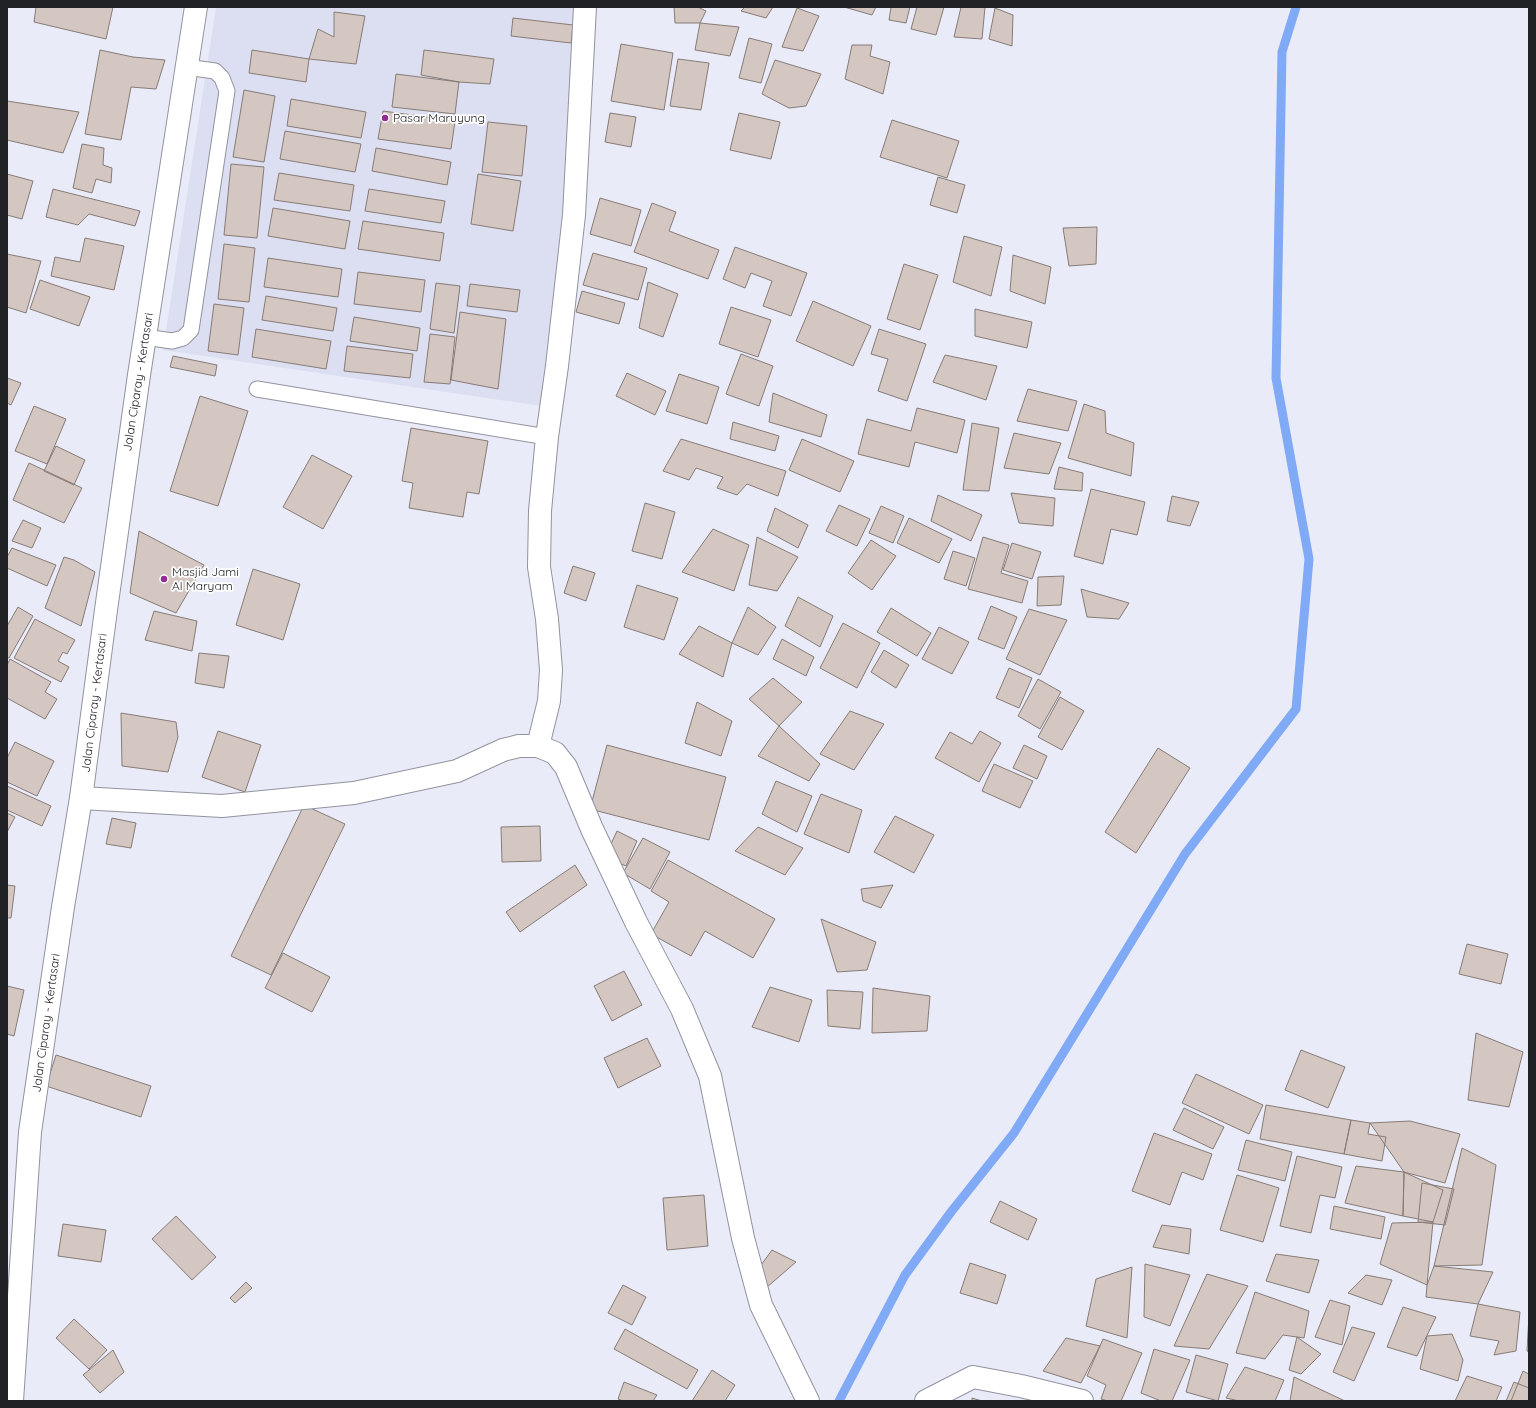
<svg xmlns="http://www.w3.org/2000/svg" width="1536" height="1408" font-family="Quicksand,sans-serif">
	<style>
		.built { fill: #dcdff2 }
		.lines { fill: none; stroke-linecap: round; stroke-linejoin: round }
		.stream { stroke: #80a9f6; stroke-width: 9 }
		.building { fill: #d4c7c2; stroke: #877b77 }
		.service-casing { stroke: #91939e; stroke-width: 17 }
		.minor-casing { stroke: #91939e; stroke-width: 24 }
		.secondary-casing { stroke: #91939e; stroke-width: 24 }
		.service { stroke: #fff; stroke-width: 15 }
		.minor { stroke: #fff; stroke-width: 22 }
		.secondary { stroke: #fff; stroke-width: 22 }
		.poi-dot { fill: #932d93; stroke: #fff; stroke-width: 1.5 }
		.labels { text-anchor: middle; stroke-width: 3.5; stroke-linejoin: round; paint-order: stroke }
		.poi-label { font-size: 12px; fill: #212226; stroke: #fff; text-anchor: start }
		.street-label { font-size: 12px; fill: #212226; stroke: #fff }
	</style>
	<rect width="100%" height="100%" fill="#e9ecf8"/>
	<path class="built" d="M216,7H582L561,228L541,406L163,350Z"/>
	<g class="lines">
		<path class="stream" d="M839,1401L905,1275L951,1212L1014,1133L1185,854L1296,709L1309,559L1276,378L1282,52L1296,7"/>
	</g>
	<path class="building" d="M36,7H113L106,39L34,22Z
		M674,7H698L706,11L700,23H675Z
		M745,7H773L766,18L741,11Z
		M844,7H876L872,15Z
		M891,7H910L906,23L889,20Z
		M917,7H944L936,35L911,29Z
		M961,7H985L982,39L954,37Z
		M797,8L819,16L803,51L782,47Z
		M995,8L1013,15L1012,46L989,39Z
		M334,12L365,16L356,64L309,59L318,29L334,37Z
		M513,18L573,25L571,43L511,36Z
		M700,23L739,27L730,56L695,50Z
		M749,38L772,44L761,83L739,78Z
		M621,44L673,53L664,110L611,101Z
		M852,45H872L870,56L890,62L883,94L845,79Z
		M100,50L133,57L165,60L156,89L131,87L121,140L85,134Z
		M252,50L309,59L306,82L249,73Z
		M424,50L494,59L490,84L459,82L421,75Z
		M678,59L709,63L701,110L670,106Z
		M775,60L821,74L806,106L789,108L762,94Z
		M396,74L459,82L455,114L392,107Z
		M244,90L275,96L264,162L233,157Z
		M291,99L366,112L361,138L287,126Z
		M7,101L79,112L63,153L7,140Z
		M383,111L455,121L451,149L378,139Z
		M610,113L636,117L631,147L605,142Z
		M739,113L780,122L771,159L730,150Z
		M892,120L959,141L947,178L880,157Z
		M488,122L527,126L522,176L482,172Z
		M285,131L361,144L355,172L280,159Z
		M82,144L104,148L103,165L112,168L111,183L96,179L92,193L73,188Z
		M376,148L451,162L447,185L372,171Z
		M231,164L264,167L257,238L224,235Z
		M279,173L354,185L350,211L274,200Z
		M7,174L33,181L22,219L7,215Z
		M478,174L521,181L513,231L471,224Z
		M938,177L965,185L957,213L930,205Z
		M53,189L140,211L135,226L89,214L78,225L46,217Z
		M369,189L445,201L441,223L365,211Z
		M600,198L641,210L631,246L590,234Z
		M652,203L676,212L669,231L719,250L708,279L634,252Z
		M273,208L350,221L345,249L268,236Z
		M363,221L444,233L440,261L358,249Z
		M1097,227L1096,264L1069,266L1063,228Z
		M964,236L1002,247L991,296L953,282Z
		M85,238L124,246L114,290L51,276L55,257L80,262Z
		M224,244L255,248L249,302L218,299Z
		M735,247L807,273L791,316L763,306L772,281L751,273L745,288L723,279Z
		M593,253L647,268L638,300L583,285Z
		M7,254L41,261L26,313L7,307Z
		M1013,255L1051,267L1045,304L1010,291Z
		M268,258L342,269L338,297L264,287Z
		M904,264L938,275L920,330L887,319Z
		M358,272L425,280L421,312L354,304Z
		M40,280L90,297L79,326L30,309Z
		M648,282L678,294L663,337L639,328Z
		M436,283L460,286L454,333L430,329Z
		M470,284L520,290L517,312L467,306Z
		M582,291L625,303L619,324L576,312Z
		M266,296L337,308L333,331L262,320Z
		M813,301L871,326L853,366L796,341Z
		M214,304L244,308L238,355L208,351Z
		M731,307L771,320L758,357L719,344Z
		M975,309L1032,322L1027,348L975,336Z
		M460,312L506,319L498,389L451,380Z
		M354,317L420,328L417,351L350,341Z
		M256,329L331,341L326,369L252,357Z
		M879,329L926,344L907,401L878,391L888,359L871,354Z
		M430,334L455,337L450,384L424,382Z
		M347,346L413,354L410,378L344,371Z
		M741,354L773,366L759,406L726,394Z
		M945,355L997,366L986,400L933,382Z
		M173,356L217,365L215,376L170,367Z
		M627,373L666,391L655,415L616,396Z
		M679,374L719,387L707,424L666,411Z
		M7,378L21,383L11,405L7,403Z
		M1028,389L1077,401L1068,431L1017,421Z
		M773,393L827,415L821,437L769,422Z
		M200,396L248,411L218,506L170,491Z
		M1084,404L1105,411L1106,433L1134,443L1131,476L1068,458Z
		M34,406L66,419L47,464L15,451Z
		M917,408L965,420L957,453L915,442L909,467L858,454L867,419L911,431Z
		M733,422L779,436L775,451L730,439Z
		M972,423L999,428L989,491L963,490Z
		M411,428L488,441L479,494L467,492L463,517L409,508L413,483L402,481Z
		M1014,433L1061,443L1049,474L1004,468Z
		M681,439L786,471L778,496L747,484L737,495L717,488L723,477L696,468L689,480L663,471Z
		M802,439L854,461L840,492L789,470Z
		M56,446L85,460L74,485L44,471Z
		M312,455L352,476L323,529L283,507Z
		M29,463L82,488L64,523L13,500Z
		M1059,467L1083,473L1082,491L1054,489Z
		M1091,489L1145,502L1137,535L1111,529L1103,564L1074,556Z
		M1011,493L1055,498L1053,526L1019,523Z
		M938,495L982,515L971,541L931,521Z
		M1172,496L1199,502L1190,526L1167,521Z
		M645,503L675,512L662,559L632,551Z
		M839,505L870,519L857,546L826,531Z
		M881,506L904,516L893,543L869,533Z
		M775,508L808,525L798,548L767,531Z
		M909,518L952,539L939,563L897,543Z
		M23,520L41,528L32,548L12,541Z
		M713,529L749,545L734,591L682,572Z
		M139,531L204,565L176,613L130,593Z
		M757,537L798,557L777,591L749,585Z
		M983,537L1009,545L1001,573L1028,581L1022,603L968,589Z
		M871,540L896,556L872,590L848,573Z
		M1012,543L1041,552L1032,579L1003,570Z
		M12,548L56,565L47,586L7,568V557Z
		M953,551L975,558L966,586L944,579Z
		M64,557L74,560L95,572L81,626L45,608Z
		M573,566L595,573L586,601L564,593Z
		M253,569L300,584L283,640L236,625Z
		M1064,576L1061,605L1037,606L1038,577Z
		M637,585L678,598L664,640L624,627Z
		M1081,589L1129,603L1119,619L1087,617Z
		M798,597L833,616L820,647L785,626Z
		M991,606L1017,617L1004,649L978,639Z
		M18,607L33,616L9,658L7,657V626Z
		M748,607L776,627L758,655L732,643Z
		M891,608L931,633L917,656L877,632Z
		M1029,609L1067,620L1040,675L1006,659Z
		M154,611L197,621L192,651L145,640Z
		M35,619L75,640L67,654L63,652L58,661L69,667L61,682L14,658Z
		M843,623L880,643L857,688L820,668Z
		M699,626L732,643L723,677L679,654Z
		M939,627L969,642L952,674L922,659Z
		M782,639L814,657L806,676L773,659Z
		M884,650L909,665L896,688L871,672Z
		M199,653L229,656L224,688L195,683Z
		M10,659L51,682L45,692L57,699L45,719L7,698V665Z
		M1009,668L1032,678L1019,708L996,698Z
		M773,678L802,702L779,726L749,699Z
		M1038,679L1061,692L1040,729L1018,716Z
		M1060,697L1084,711L1062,750L1038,737Z
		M697,702L732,721L721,756L685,743Z
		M850,711L884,724L854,770L820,754Z
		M121,713L176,722L178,737L168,772L122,766Z
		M779,726L820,764L809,781L758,756Z
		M218,731L261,745L245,792L202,777Z
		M980,731L1001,743L979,782L935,758L950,732L972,744Z
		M15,742L54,761L37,796L7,782V758Z
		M607,745L726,777L709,840L590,809Z
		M1024,745L1047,756L1037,779L1013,768Z
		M1158,748L1190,768L1136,853L1105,832Z
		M994,764L1033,781L1020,808L982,791Z
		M776,781L812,796L797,832L762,814Z
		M7,786L51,806L42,826L7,810Z
		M821,794L862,810L849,853L804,834Z
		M304,805L345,824L271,975L231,956Z
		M7,813L15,817L7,832Z
		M895,816L934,835L914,873L874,852Z
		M112,818L136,823L131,848L106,844Z
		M540,826L541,861L502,862L501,827Z
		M758,827L803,848L785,875L735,851Z
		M617,831L637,841L626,866L605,857Z
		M643,838L670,852L650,889L623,873Z
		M668,860L775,919L753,958L705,931L691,956L651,934L669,902L651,891Z
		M575,865L587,885L520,932L506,912Z
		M7,885L15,886L11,918H7Z
		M893,885L881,908L863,901L861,889Z
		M821,919L876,942L867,970L837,972Z
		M1467,944L1508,954L1501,984L1459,974Z
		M283,953L330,977L312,1012L265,988Z
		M624,971L642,1005L612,1021L594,986Z
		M7,986L24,990L14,1036L7,1034Z
		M770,987L812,1000L799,1042L752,1027Z
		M873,988L930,996L927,1031L872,1033Z
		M827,990L863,992L860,1029L828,1026Z
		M1476,1033L1523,1052L1509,1107L1468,1100Z
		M647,1038L661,1066L618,1088L604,1058Z
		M1301,1050L1345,1067L1328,1108L1285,1090Z
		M56,1055L151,1086L141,1117L46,1086Z
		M1196,1074L1263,1105L1249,1134L1182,1103Z
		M1266,1105L1351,1120L1344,1154L1260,1139Z
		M1184,1108L1224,1127L1213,1149L1173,1130Z
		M1351,1120L1370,1123L1368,1134L1386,1137L1382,1161L1344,1154Z
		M1410,1121L1460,1134L1445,1183L1404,1172L1370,1123Z
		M1154,1133L1212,1154L1203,1180L1182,1172L1170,1205L1132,1191Z
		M1246,1140L1292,1152L1285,1181L1238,1170Z
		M1462,1148L1496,1165L1482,1265L1434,1266Z
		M1297,1156L1342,1167L1335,1198L1320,1195L1311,1233L1280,1226Z
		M1356,1166L1404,1172L1403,1216L1345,1203Z
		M1404,1172L1443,1190L1433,1222L1403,1216Z
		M1237,1175L1279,1188L1263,1242L1220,1230Z
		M1422,1183L1454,1189L1445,1225L1418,1222Z
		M704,1195L708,1246L667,1250L663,1198Z
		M1000,1201L1037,1219L1028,1240L990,1222Z
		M1334,1206L1385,1217L1381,1239L1330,1229Z
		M176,1216L216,1257L192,1280L152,1239Z
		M1433,1222L1427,1285L1380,1264L1392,1223Z
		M63,1224L106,1230L101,1262L58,1256Z
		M1162,1225L1191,1229L1189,1254L1153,1247Z
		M772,1250L796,1262L766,1288L756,1272Z
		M1276,1254L1319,1260L1309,1293L1266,1281Z
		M970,1263L1006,1275L997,1304L960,1293Z
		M1145,1264L1190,1275L1170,1326L1144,1317Z
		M1434,1266L1493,1272L1478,1304L1426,1297L1427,1285Z
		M1132,1267L1127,1338L1086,1326L1096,1279Z
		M1207,1274L1248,1286L1209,1349L1174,1346Z
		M1366,1275L1392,1280L1382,1305L1348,1293Z
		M246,1282L252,1288L235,1303L230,1298Z
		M623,1285L646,1297L632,1325L608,1313Z
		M1255,1292L1309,1311L1304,1338L1283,1335L1265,1359L1236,1353Z
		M1330,1300L1350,1306L1342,1345L1315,1337Z
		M1478,1304L1520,1312L1516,1351L1494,1355L1499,1341L1470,1336Z
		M1403,1307L1436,1317L1417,1356L1387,1347Z
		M1529,1315V1352L1527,1351Z
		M74,1319L107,1350L89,1369L56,1338Z
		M1352,1327L1375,1333L1354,1381L1333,1372Z
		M625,1329L698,1370L687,1389L614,1349Z
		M1452,1334L1463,1360L1458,1381L1420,1369L1427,1336Z
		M1297,1337L1321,1354L1301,1374L1289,1370Z
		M1066,1338L1100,1346L1081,1383L1043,1371Z
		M1103,1339L1142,1353L1121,1401H1108L1101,1399L1106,1385L1087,1376Z
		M1154,1349L1190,1360L1172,1401H1161L1141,1393Z
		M113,1350L124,1372L100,1393L83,1375Z
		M1196,1355L1228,1364L1218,1401L1186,1392Z
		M1245,1367L1284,1380L1275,1401H1239L1226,1398Z
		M712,1370L735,1385L725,1401H692Z
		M1523,1371L1529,1374V1401H1511Z
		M1467,1376L1502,1387L1496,1401H1455Z
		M1294,1377L1345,1401H1290Z
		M624,1382L657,1395L653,1401H623L618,1399Z
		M1514,1382L1529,1388V1401H1506Z
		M972,1398L982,1401H972Z"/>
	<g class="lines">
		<g class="service-casing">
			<path id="service" d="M145,337L172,341L183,338L191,330L227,91L222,78L215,71L186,67
				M257,389L547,437"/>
		</g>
		<g class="minor-casing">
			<path id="minor" d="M538,746L549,701L551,670L547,619L539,567L540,511L547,437L557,366L574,215L585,7
				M81,798L222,806L354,793L457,771L503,750L519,746H538L555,753L566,767L592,829L636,922L682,1009L710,1076L743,1238L761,1305L808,1401
				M926,1401L973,1377L1021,1386L1082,1401"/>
		</g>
		<g class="secondary-casing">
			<path id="secondary" d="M12,1401L30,1132L63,907L81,798L106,610L139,375L196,7"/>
		</g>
		<use href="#service" class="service"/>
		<use href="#minor" class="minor"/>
		<use href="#secondary" class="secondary"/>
	</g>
	<g class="poi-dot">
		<circle cx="385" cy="118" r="4"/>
		<circle cx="164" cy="579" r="4"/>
	</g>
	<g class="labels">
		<g class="poi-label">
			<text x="393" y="122">Pasar Maruyung</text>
			<text x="172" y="576">Masjid Jami<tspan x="172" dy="14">Al Maryam</tspan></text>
		</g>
		<g class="street-label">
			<text transform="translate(138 382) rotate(-81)" y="4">Jalan Ciparay - Kertasari</text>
			<text transform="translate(94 703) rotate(-83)" y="4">Jalan Ciparay - Kertasari</text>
			<text transform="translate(46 1023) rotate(-82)" y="4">Jalan Ciparay - Kertasari</text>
		</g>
	</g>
	<rect width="1536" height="1408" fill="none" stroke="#212226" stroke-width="16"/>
</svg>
